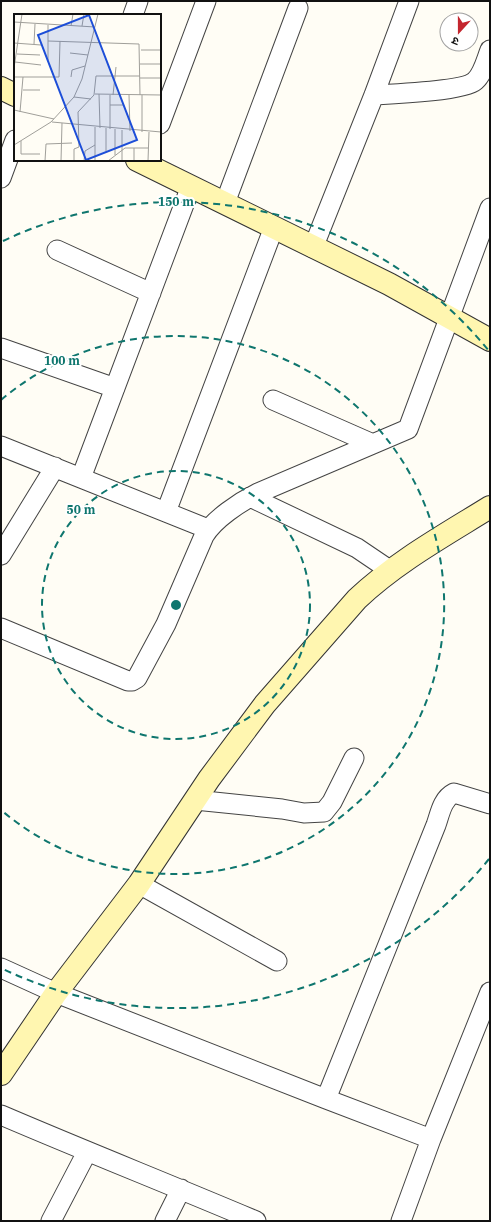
<svg xmlns="http://www.w3.org/2000/svg" width="491" height="1222" font-family="'IBM Plex Serif','Noto Sans Devanagari',serif">
	<style>
		.lines { fill: none; stroke-linecap: round; stroke-linejoin: round }
		.street-casing { stroke: #444; stroke-width: 21 }
		.secondary-casing { stroke: #333; stroke-width: 24 }
		.street { stroke: #fff; stroke-width: 19 }
		.secondary { stroke: #fff6b0; stroke-width: 22 }
		.ring { fill: none; stroke: #0f766e; stroke-width: 2; stroke-dasharray: 7 5 }
		.inset-road { fill: none; stroke: #a09f9a; stroke-width: 1 }
		.view { fill: #1d4ed8; fill-opacity: 0.15; stroke: #1d4ed8; stroke-width: 2 }
		.inset-edge { fill: none; stroke: #111; stroke-width: 2 }
		.centre { fill: #0f766e; stroke: #fff; stroke-width: 2 }
		.ring-label { font-size: 12px; text-anchor: middle; font-weight: bold; fill: #0f766e; stroke: #fff; stroke-width: 4; stroke-linejoin: round; paint-order: stroke }
	</style>
	<rect width="100%" height="100%" fill="#fffdf5"/>
	<g class="lines">
		<g class="street-casing">
			<path id="street" d="M133,15L138,1
				M374,95C392,94 464,91 475,81C483,74 486,60 490,50
				M160,124L206,1
				M1,178L15,140
				M225,203L298,8
				M313,248L374,95L409,1
				M57,250L151,293
				M1,348L115,388
				M273,400L373,444
				M1,446L208,529
				M81,478L191,186
				M250,497L357,548L391,571
				M166,512L274,227
				M1,555L55,467
				M1,628L128,681H132L137,678L166,624L204,536C214,519 240,502 258,493L408,429L490,208
				M195,800L282,809L304,813L324,812L332,802L354,758
				M139,884L277,961
				M1,968L56,993L326,1099L431,1139
				M326,1099L436,825C440,814 442,799 454,793L490,804
				M1,1115C85,1151 171,1185 256,1221
				M51,1221L87,1152
				M165,1221L181,1189
				M401,1221L431,1139L490,992"/>
		</g>
		<g class="secondary-casing">
			<path id="secondary" d="M1,88L15,95
				M137,160L389,284L490,340
				M1,1074L56,993L139,884L209,779L265,704L357,599C396,562 445,535 490,507"/>
		</g>
		<use href="#street" class="street"/>
		<use href="#secondary" class="secondary"/>
	</g>
	<g class="ring">
		<circle cx="176" cy="605" r="134"/>
		<path d="M1 400A269 269 0 1 1 1 810"/>
		<path d="M489 859A403 403 0 0 1 3 969M3 241A403 403 0 0 1 489 351"/>
	</g>
	<g transform="translate(14 14)">
		<rect width="147" height="147" fill="#fffdf5"/>
		<path class="inset-road" d="M0,8L81,13M34,11V46M57,12L59,0M68,12L70,0M34,27L125,30L126,81M0,29L27,31M20,30L21,10M127,36H147M56,39L74,41M3,40L26,41M1,48L27,51M126,50H147M0,54L8,0M0,63H45L46,27M57,63L58,56L71,52M126,64H147M9,76H26M81,80L147,81M85,80L86,114M96,81V115M99,81L102,53M115,81L116,117M128,81V118M60,83L77,85M96,91H109M0,96L40,105M6,98L9,63M38,108L147,118M92,114V137M101,115V141M7,127V140H26M0,131L37,108L60,83L68,65L84,0M31,147L32,130L58,129M47,147L48,109M60,147V135L65,133L64,98L80,81L82,62H126M70,147L71,137L81,131M81,147V113M94,147L111,134H134M108,147V116M120,147V134M134,147L135,118"/>
		<path class="view" d="M75,1L123,126L72,146L24,21Z"/>
		<rect width="147" height="147" class="inset-edge"/>
	</g>
	<circle cx="176" cy="605" r="6" class="centre"/>
	<g class="ring-label">
		<text x="176" y="206">150 m</text>
		<text x="62" y="365">100 m</text>
		<text x="81" y="514">50 m</text>
	</g>
	<rect width="491" height="1222" fill="none" stroke="#111111" stroke-width="4"/>
	<g transform="translate(459 32) rotate(201)"><circle r="19" fill="#ffffff" stroke="#a0a0a0"/>
	<path d="M0-3L7 15L0 10L-7 15Z" fill="#c4262e"/>
	<text y="-6" font-size="11" font-weight="bold" text-anchor="middle" fill="#111111">उ</text>
	</g>
</svg>
